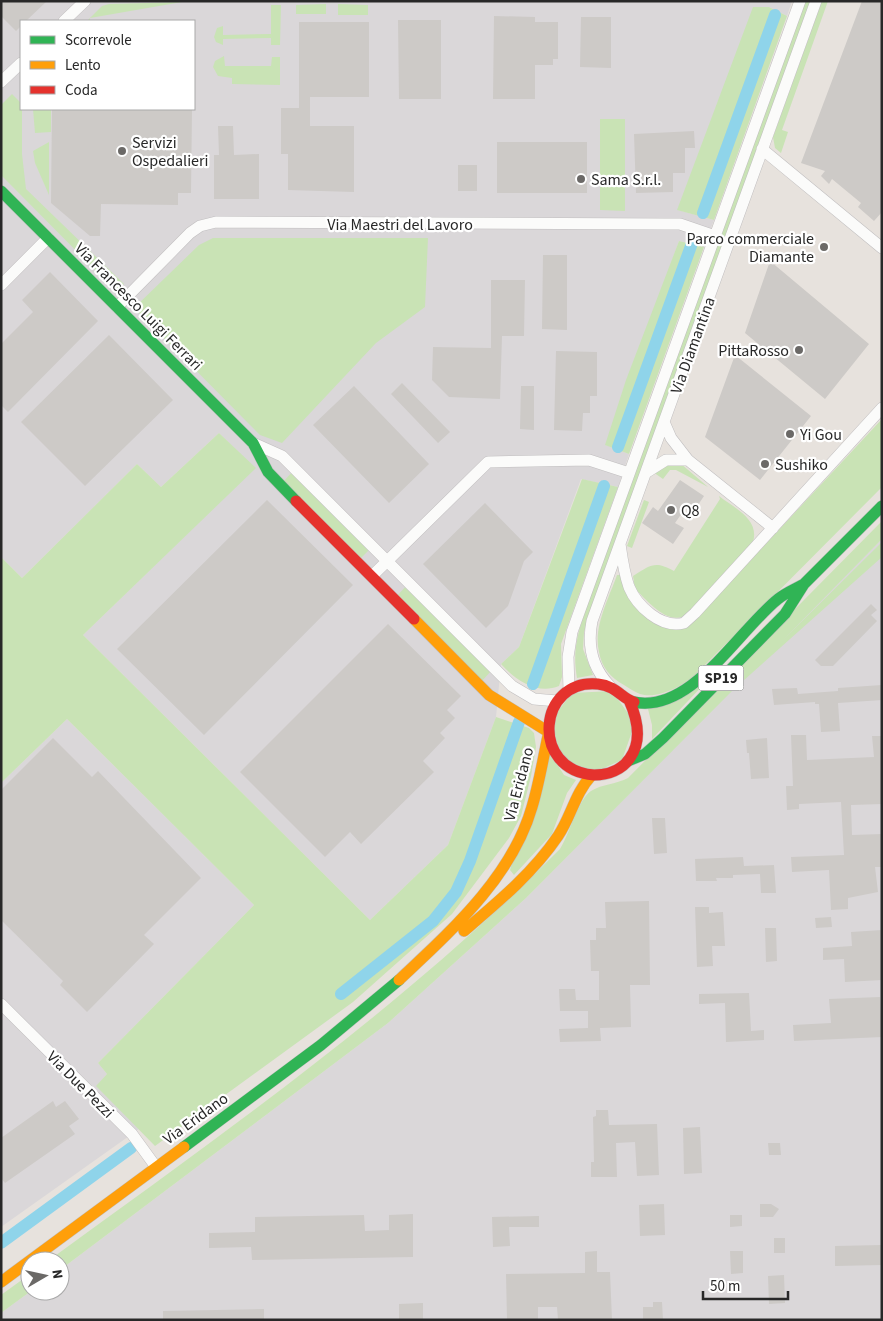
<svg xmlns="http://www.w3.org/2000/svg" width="883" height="1321" font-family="'Source Sans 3',sans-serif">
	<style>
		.industrial { fill: #dad7d9; fill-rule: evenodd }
		.green { fill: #c9e3b5 }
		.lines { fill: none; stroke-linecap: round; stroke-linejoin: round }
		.canal { stroke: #8fd4ea; stroke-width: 12 }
		.building { fill: #cdcac7 }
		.street-casing { stroke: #c0bebf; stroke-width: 12 }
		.fast-casing { stroke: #c0bebf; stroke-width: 12 }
		.slow-casing { stroke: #c0bebf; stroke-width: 12 }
		.jam-casing { stroke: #c0bebf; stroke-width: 12 }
		.street { stroke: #fbfbfa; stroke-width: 11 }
		.fast { stroke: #30b455; stroke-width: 11 }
		.slow { stroke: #ff9f0a; stroke-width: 11 }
		.jam { stroke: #e5322d; stroke-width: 11 }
		.poi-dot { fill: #6b6967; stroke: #fff; stroke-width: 2 }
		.labels { text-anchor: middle; stroke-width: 4.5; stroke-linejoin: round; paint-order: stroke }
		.shield { fill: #fff; stroke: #686868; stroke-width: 1 }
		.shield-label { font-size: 15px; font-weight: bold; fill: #282828 }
		.poi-label { font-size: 16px; fill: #282828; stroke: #fff; text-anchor: start }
		.street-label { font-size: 16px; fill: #282828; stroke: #fff }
	</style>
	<rect width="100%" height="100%" fill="#e7e2dd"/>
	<path class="industrial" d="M1,1H792L787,16L769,7L678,210L714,220L704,247L679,241L606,445L629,454L618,487L581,479L519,647L501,664L496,717L448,845L370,920L83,635L255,468L219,433L161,487L137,464L22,578L1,557ZM21,21H194V109H21Z
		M882,539V1320H1V1313L31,1291H60V1270L388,1023L526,898Z
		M67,719L254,905L98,1063L107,1074L97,1086L139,1129L1,1227V783Z"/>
	<path class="green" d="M805,1H811L584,632L583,649L593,675L577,678C572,650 578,632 587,606Z
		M822,1H828L782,130L788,132L781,153L775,148L773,137Z
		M182,2L90,18V21H87L102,6L109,4Z
		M326,4V14H296V5Z
		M338,4L368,5V15H338Z
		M271,5H281L280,45H271V38L223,39V45L216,42L214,37L217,28L223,26V35L271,34Z
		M753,7H769L787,16L714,220L677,210Z
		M224,56L225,66H271L272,57H280V85L232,84V78L218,76L213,67L215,61Z
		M12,94L21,103L22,109V154L26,189L124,284L116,291L1,175V105Z
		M33,109H51V132L35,133Z
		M600,119H625V211L600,210Z
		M49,142V195L35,163L33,151Z
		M213,238H428L425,307L376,343L282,443L260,435L134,308L199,245Z
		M679,241L704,247L629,454L605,445L626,380Z
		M882,419V487L696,674C684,685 658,700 640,694C635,692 629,688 624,685C610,677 602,668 599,652C593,627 609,598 617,575H622C626,600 638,606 656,622L695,620Z
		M219,433L256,468L83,635L370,920L448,845L496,717L529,728L534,733L536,747L531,776L521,816L509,838L452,914L353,1002L155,1146L96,1086L107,1074L98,1063L254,905L67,719L1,783V557L22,578L137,464L161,487Z
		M680,463L708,487L676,470H670L663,479L653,472L658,466Z
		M293,471L370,549L360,559L283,482Z
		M582,479L618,487L561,644L562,677L559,686C537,695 515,680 501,664L519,647Z
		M719,496C734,508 760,519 753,542L687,615C667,626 648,601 635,589L633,576C652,564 655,561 674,571L720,499Z
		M644,500L649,502L632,548L627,546Z
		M882,521V539L784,639L882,542V557L733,690L526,898L388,1023L60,1270V1261H48C225,1132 405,1006 560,849C569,835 579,798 591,791C602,784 617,784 628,778Z
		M407,585L492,670L481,682L396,597Z
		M705,683L652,739V725L648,709Z
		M612,691L635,723L622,760L597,771L571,764L554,742L555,715L572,693Z
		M548,750L564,775L576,780L567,793L552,834L514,875L510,870Z
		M30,1274L31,1291L1,1313V1295Z"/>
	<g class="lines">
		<path class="canal" d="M703,213L775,15
			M618,447L691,246
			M533,684L604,486
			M341,994L433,921L456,892L470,861L519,722
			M1,1243L131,1148"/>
	</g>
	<path class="building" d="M1,1H47L26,21H21V26L16,31L1,16Z
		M862,1H882V212L874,221L858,207L861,203L832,179L829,184L821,176L825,171L801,163Z
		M494,16L535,17V22H558V59H553V65H535V99H493Z
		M581,17H611V68L580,67Z
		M398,20H441V99H399Z
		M299,22H369V97H310V126H354V192L288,190V154H281V108H299Z
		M52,109H192L191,193H178V205L101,204L100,236H90L51,203Z
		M218,126H233L234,155L259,154V199H214V155H219Z
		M694,131L695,148H685V173H673V192L636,193L634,134Z
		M497,142H587V193H497Z
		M458,165H477V191H458Z
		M543,255H567V330L542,329Z
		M770,261L869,344L825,399L745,333Z
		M50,272L98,321L8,412L1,405V344L33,312L22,300Z
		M491,280H525L524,336H502L500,399L449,397L432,380L433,347L491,348Z
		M109,335L173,400L85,486L21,422Z
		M556,351L597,352V396H590V413H583L582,431L554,430Z
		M735,355L811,416L760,480L705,437Z
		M402,383L450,432L438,443L391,394Z
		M354,386L429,464L389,503L313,425Z
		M521,386H534V430L520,429Z
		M680,480L704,496L694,511L687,506L675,523L684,528L673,544L642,523L653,507L658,511Z
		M267,500L353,585L204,735L117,649Z
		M485,503L533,552L524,561L508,606L486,628L423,564Z
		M871,604L877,610L871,615L877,621L833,666H821L815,660Z
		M388,624L461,696L447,710L455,718L440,733L445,738L423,761L434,772L361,844L350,832L325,857L240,772Z
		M882,685V700L838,703L840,731L821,732L819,704H815V702L774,705L772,689L797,688L798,694L838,691V688Z
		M791,735H806L807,760L874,757L872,736H882V804L851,805L852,835L882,834V867H875L878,892L848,898V909L831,910L829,870L792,872L791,857L844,855L841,802L799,804V809L787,810L786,786H793Z
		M53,738L92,777L98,771L201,878L144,935L154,944L87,1012L60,985L63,981L1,920V790Z
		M767,738L769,778L751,779L749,753H747L746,740Z
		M652,818H665L667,853L654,854Z
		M743,857L744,866L774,865L776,893H761L760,874L733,875V878H716L717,881H696L695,859Z
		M649,901L650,985H630L631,1027L600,1028L601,1041L560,1042L559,1029L588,1028V1011H560L559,989H575L576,1000H599V971H591L590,940H596V928H606L605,902Z
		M695,907H709V913L723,912L725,946H712L713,966L697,967Z
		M831,917L832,927L816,928L815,918Z
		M765,928H776L777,961L766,962Z
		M882,930V980L845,982L844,959L823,960V948L852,946L851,932Z
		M749,993L751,1031L764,1030V1040L726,1042L725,1003L699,1004V994Z
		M880,997L882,1037L794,1041L793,1025L831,1023L829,999Z
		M53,1101L56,1107L65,1101L79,1119L69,1126L75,1134L5,1183L1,1178V1138Z
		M596,1110H608L609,1125L657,1124L659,1175L637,1176L635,1142L616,1143L617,1177H591V1162H594L593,1117L596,1116Z
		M700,1127L702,1173L684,1174L683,1128Z
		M768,1143H780L781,1155H769Z
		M664,1204L665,1235L640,1236L639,1205Z
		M760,1204H771L779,1209L773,1217H760Z
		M413,1214V1257L252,1260L251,1247L209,1248V1233L255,1232V1217L364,1215L365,1231L389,1230V1215Z
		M730,1215H742V1226L730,1227Z
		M539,1216V1227H509L510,1246L493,1247L492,1217Z
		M774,1238H785V1253H774Z
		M882,1245V1265L835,1266V1246Z
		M597,1251V1272H610L612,1320H558L557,1307H538V1320H507L506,1274L585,1273V1252Z
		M730,1251H743V1273L731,1274Z
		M784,1275L785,1303L769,1304L768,1276Z
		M653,1302H662L663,1320H643V1307H653Z
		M423,1303V1320H399V1304Z
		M264,1309V1320H163V1311Z"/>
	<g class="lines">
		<g class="street-casing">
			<path id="street" d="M64,21L85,1
				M1,82L21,63
				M762,149L882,248
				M1,285L48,238
				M117,307L190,233L200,226L216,222L665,224H680L715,236
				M664,422L671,438L688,460L773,528
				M253,443L282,456L512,686L534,699L557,701
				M647,472L666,460H688
				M620,544C622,558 624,573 629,587C637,606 661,629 684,623L695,613L882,408
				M372,576L488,462L589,460L629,473
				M609,685C592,667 587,646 592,621L816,1
				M569,690L568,657L572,632L800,1
				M1,1004L132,1134L156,1167"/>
		</g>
		<g class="fast-casing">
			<path id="fast" d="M1,191L253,443L268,472L296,501
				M634,702C691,714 738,631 778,599C785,593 795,589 804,584
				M628,761L645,754L663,738L785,614L804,584L882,506
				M184,1147L321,1045L399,980"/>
		</g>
		<g class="slow-casing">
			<path id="slow" d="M414,619L489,695L547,731
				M464,931C498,902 533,873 558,836C571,817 575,793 591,776
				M399,980C451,931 512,877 532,807C539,784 543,759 548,736
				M1,1282L184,1147"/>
		</g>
		<g class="jam-casing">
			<path id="jam" d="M296,501L414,619
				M629,700C637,718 643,740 630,758C622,770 608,775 594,775C529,770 538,678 598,684C617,686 622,699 634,702"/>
		</g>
		<use href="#street" class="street"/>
		<use href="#fast" class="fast"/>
		<use href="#slow" class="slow"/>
		<use href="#jam" class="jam"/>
	</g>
	<g class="poi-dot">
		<circle cx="122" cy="151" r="5"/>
		<circle cx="581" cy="179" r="5"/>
		<circle cx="824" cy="247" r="5"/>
		<circle cx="799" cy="350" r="5"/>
		<circle cx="790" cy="434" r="5"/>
		<circle cx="765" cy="464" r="5"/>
		<circle cx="671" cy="510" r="5"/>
	</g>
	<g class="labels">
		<rect class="shield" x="698.5" y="665.5" width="45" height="25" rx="4"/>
		<g class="shield-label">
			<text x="721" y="683">SP19</text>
		</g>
		<g class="poi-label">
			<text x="132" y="148">Servizi<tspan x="132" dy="18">Ospedalieri</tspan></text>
			<text x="591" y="185">Sama S.r.l.</text>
			<text x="814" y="244" text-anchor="end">Parco commerciale<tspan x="814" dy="18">Diamante</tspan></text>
			<text x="789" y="356" text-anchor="end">PittaRosso</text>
			<text x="800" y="440">Yi Gou</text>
			<text x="775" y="470">Sushiko</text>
			<text x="681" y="516">Q8</text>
		</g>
		<g class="street-label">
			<text x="400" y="230">Via Maestri del Lavoro</text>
			<text transform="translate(139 306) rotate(45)" y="6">Via Francesco Luigi Ferrari</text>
			<text transform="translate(692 345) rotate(-70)" y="6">Via Diamantina</text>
			<text transform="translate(518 784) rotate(-75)" y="6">Via Eridano</text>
			<text transform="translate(81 1084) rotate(45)" y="6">Via Due Pezzi</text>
			<text transform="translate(195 1118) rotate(-36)" y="6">Via Eridano</text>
		</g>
	</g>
	<rect width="883" height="1321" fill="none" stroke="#282828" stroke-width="5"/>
	<rect x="20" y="20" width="175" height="90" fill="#ffffff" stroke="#a9a9a9"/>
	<rect x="30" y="36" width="25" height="8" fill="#30b455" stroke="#a9a9a9"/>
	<text x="65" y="45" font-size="15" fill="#282828">Scorrevole</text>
	<rect x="30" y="61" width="25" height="8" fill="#ff9f0a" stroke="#a9a9a9"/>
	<text x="65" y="70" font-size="15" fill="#282828">Lento</text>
	<rect x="30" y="86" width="25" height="8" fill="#e5322d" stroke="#a9a9a9"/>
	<text x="65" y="95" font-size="15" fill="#282828">Coda</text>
	<g transform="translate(45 1276) rotate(81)"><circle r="24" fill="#ffffff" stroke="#a9a9a9"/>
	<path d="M0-4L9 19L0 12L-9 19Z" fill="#6b6967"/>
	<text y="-8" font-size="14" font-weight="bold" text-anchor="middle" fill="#282828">N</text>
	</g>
	<path d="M703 1291v8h85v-8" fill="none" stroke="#282828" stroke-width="2.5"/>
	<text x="710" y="1291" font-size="15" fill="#282828" stroke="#ffffff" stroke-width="4" paint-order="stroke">50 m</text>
</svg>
